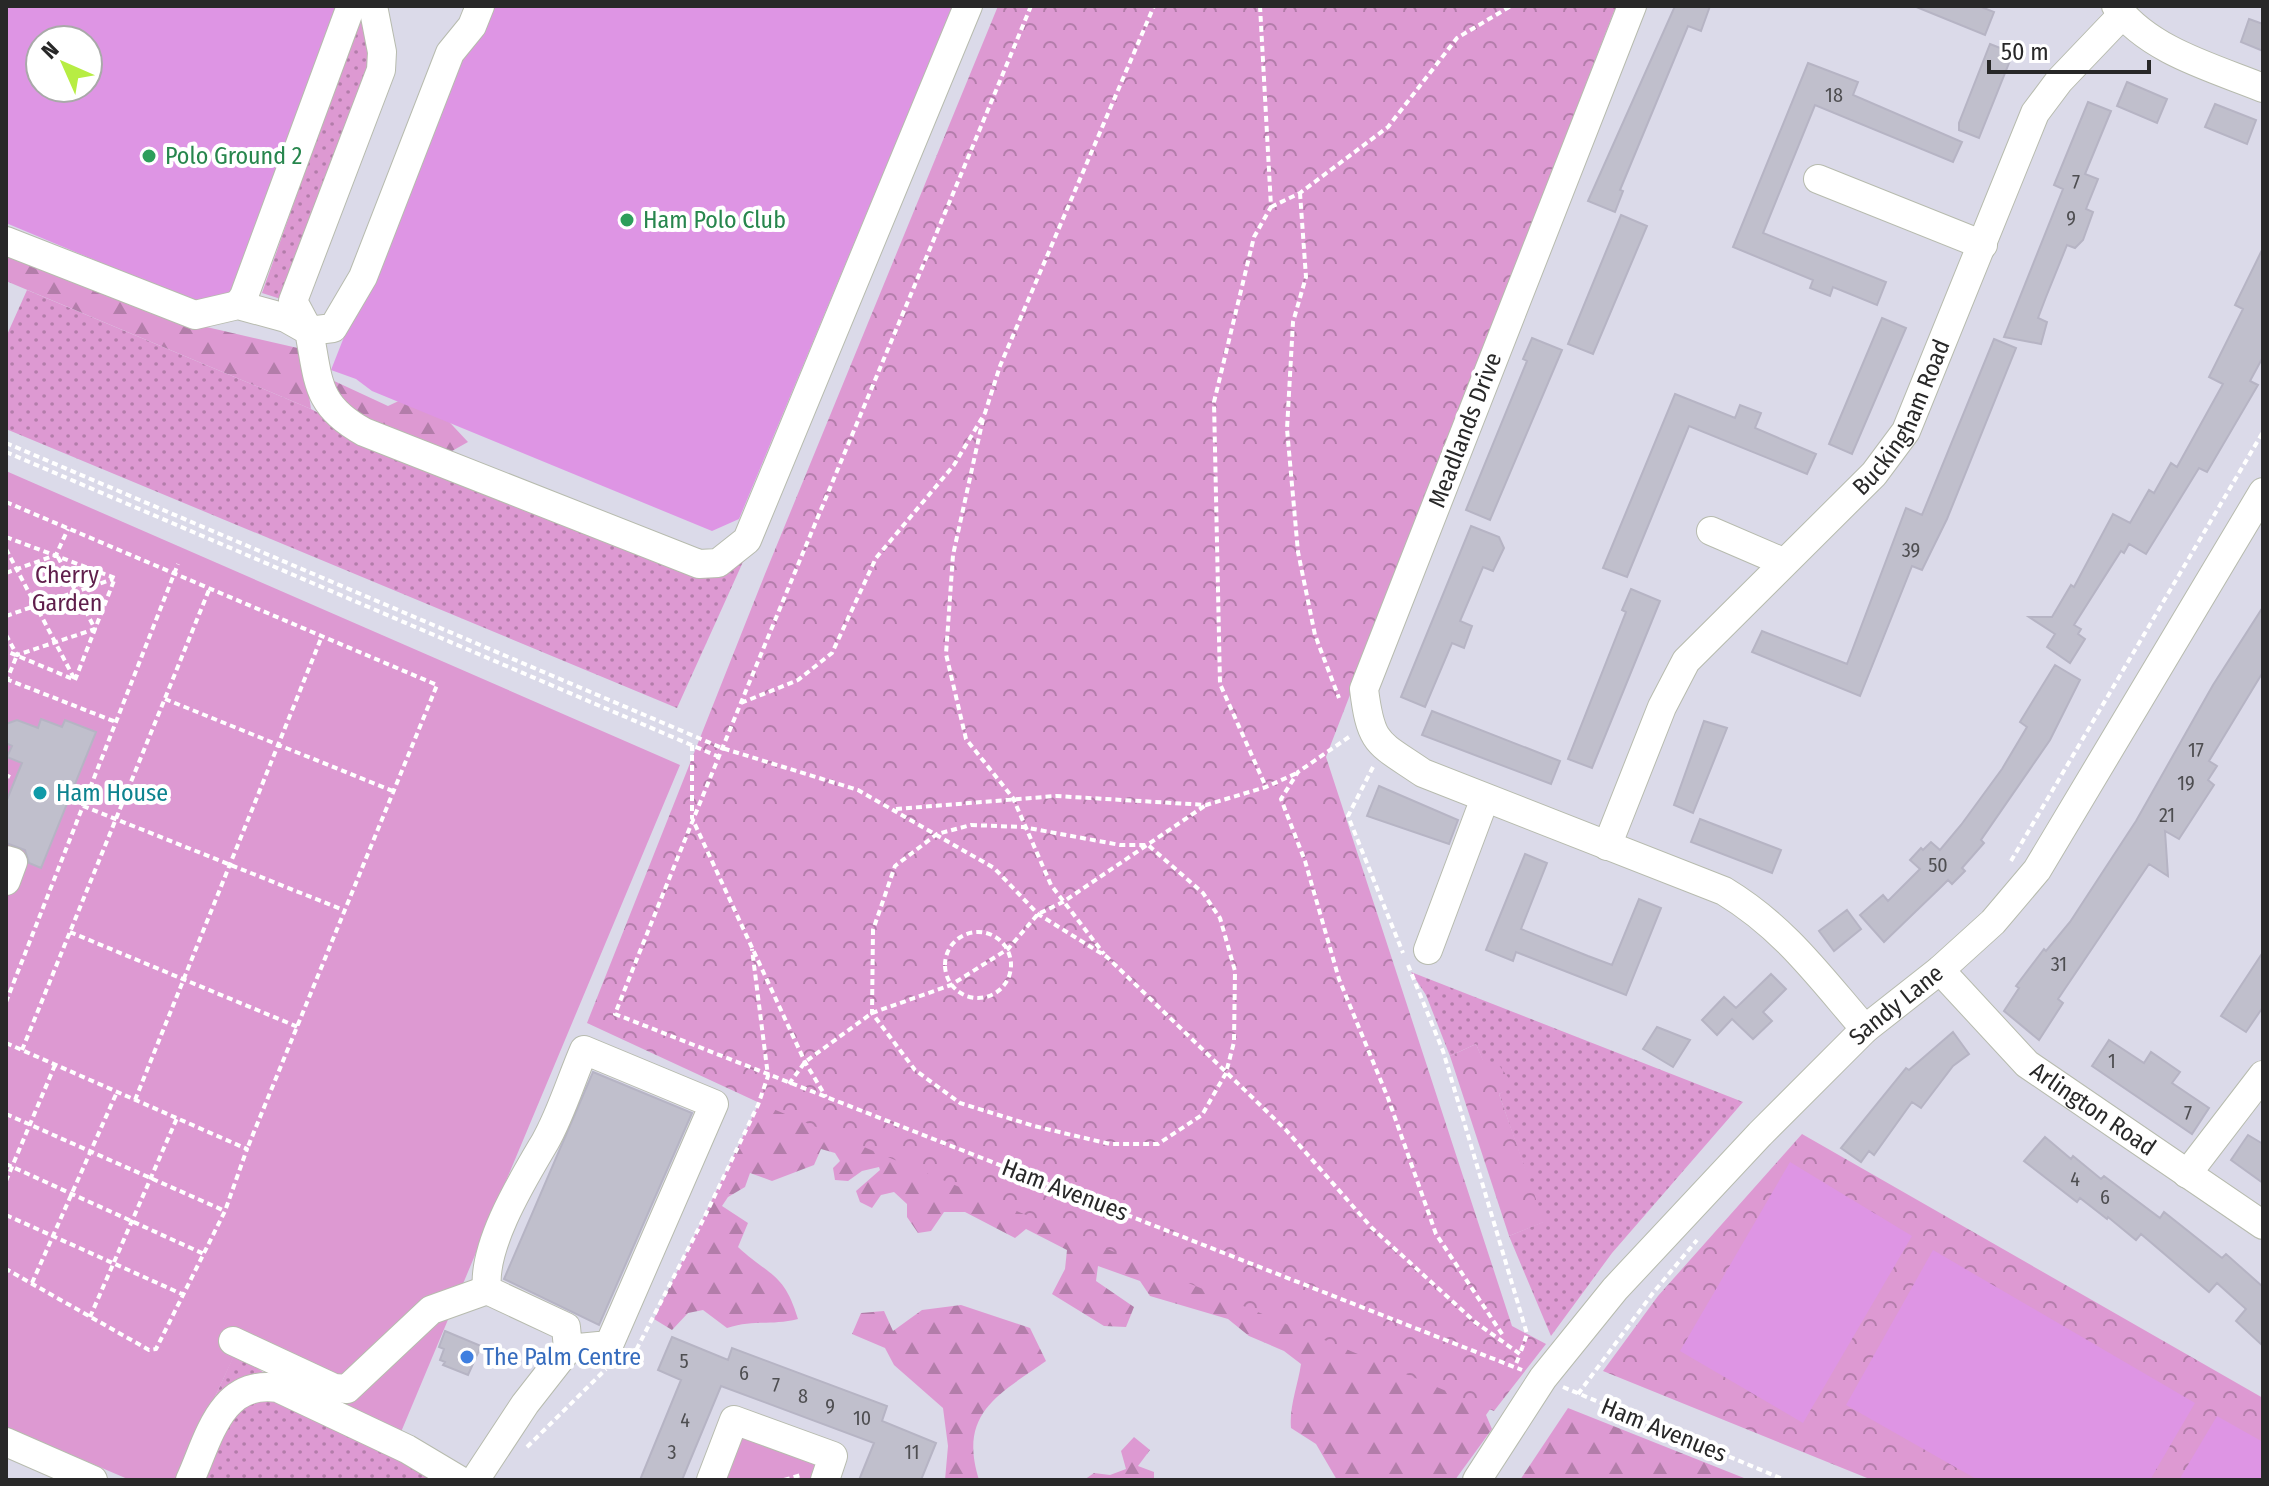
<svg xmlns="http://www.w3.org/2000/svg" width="2269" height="1486" font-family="'Fira Sans Condensed',sans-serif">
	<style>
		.grass { fill: url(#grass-dots) }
		.forest { fill: url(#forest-firs) }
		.park { fill: url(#park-crowns) }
		.garden { fill: #dd99d2 }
		.pitch { fill: #de95e4; fill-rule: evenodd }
		.building { fill: #c0bfcc; stroke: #b6b4c4; stroke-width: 2 }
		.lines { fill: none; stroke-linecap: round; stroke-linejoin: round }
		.minor-casing { stroke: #b7bbae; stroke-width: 30 }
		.path { stroke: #fff; stroke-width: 4; stroke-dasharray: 6 4; stroke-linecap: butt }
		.minor { stroke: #fff; stroke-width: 28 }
		.leisure-dot { fill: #2e9e5b; stroke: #fff; stroke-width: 3 }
		.culture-dot { fill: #0f9aa8; stroke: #fff; stroke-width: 3 }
		.shop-dot { fill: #3f7fe0; stroke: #fff; stroke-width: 3 }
		.labels { text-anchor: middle; stroke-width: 8; stroke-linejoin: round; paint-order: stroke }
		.number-label { font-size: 20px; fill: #4e4e51 }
		.leisure-label { font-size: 24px; fill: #27864d; stroke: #fff; text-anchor: start }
		.street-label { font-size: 24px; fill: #282828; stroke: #fff }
		.park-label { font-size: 24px; fill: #5f1e4b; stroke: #fff }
		.culture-label { font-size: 24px; fill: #0d838f; stroke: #fff; text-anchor: start }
		.shop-label { font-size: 24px; fill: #366cbe; stroke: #fff; text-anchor: start }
	</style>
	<defs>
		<pattern id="grass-dots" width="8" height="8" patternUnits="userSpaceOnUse" patternTransform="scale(2)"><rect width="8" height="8" fill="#dd99d2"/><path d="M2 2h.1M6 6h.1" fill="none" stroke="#b37daa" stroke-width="1.8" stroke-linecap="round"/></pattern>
		<pattern id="forest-firs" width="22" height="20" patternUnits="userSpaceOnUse" patternTransform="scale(2)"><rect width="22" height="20" fill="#dd99d2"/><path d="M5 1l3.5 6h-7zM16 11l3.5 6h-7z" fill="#b37daa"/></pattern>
		<pattern id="park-crowns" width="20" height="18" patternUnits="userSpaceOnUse" patternTransform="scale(2)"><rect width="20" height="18" fill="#dd99d2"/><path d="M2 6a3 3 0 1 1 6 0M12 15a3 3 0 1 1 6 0" fill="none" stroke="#b37daa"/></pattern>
	</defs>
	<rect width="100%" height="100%" fill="#dbdae9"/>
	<path class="grass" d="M366,18L373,69L284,300L262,293L357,24Z
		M27,290L311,409L426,470L686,574L747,553L677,708L6,429V337Z
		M1411,972L1743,1102L1612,1253L1551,1336L1509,1236L1543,1222L1499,1094L1508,1089L1493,1064L1483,1061L1476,1044L1450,1056L1426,995Z
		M235,1353L273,1379L228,1387L214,1399Z
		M260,1397L285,1402L443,1480H198L230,1414Z"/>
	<path class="forest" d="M6,249L185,322L302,349L311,409L6,281Z
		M332,380L388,406L405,398L440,412L468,442L427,465L329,401Z
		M768,1085L1509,1382L1486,1415L1492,1429L1455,1480H1337L1316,1444L1291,1428C1289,1407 1298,1385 1301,1364L1284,1351L1249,1336L1228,1319L1150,1296L1140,1281L1098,1266L1096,1281L1134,1307L1126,1327L1104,1326L1052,1294L1065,1269L1067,1250L1026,1229L1015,1238L965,1212H944L931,1231L918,1233L907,1217V1204L894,1192L881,1195L872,1208L860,1202L856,1191L880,1170L879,1167L862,1171L848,1181L835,1180L833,1168L840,1161L835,1153L821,1149L814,1165L772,1181L750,1173L745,1187L728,1197L722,1206L748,1223L738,1247C769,1276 784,1272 798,1319C770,1326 755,1319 727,1328L703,1310L688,1313L672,1330L654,1319Z
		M961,1305L1030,1328L1046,1361C998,1395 958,1413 979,1480H945L948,1446L943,1408L894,1365L885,1348L852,1334L861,1313L884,1311L893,1331L922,1310Z
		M1568,1408L1749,1480H1520Z
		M1134,1437L1150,1450L1138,1466L1154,1472V1480H1084L1094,1473L1110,1475L1126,1469L1121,1451Z"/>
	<path class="park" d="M998,6H1616L1326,757L1512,1326L1546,1344L1494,1411L766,1106L587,1023L765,574Z
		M1476,1044L1483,1060L1498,1064L1511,1081L1508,1090L1499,1094L1544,1222L1509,1236L1450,1056Z
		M1802,1134L2263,1398V1480H1872L1603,1371L1658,1296Z"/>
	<path class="garden" d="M6,471L680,765L401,1432L235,1354L176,1480H130L6,1427Z
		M736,1435L815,1460L821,1471L817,1480H721Z"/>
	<path class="pitch" d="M9,6H347L238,297L195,302L6,223V15ZM40,40H88V88H40Z
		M489,6H953L739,519L712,531L372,391L356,379L331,370L449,70Z
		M1790,1162L1912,1236L1803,1423L1680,1351Z
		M1933,1250L2195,1403L2150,1480H1978L1846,1405Z
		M2217,1416L2263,1442V1480H2179Z"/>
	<path class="building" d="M1675,6H1710L1701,31L1688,26L1620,190L1623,191L1615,212L1588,201Z
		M1914,6H1979L1994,12L1985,35Z
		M2249,19L2263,24V51L2241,42Z
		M1990,44L2013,53L1979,138L1959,130V123Z
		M1808,63L1858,82L1853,95L1962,142L1953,162L1815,105L1763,233L1886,282L1877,305L1833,287L1830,296L1810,288L1813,280L1733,247Z
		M2127,82L2167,99L2157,123L2117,106Z
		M2088,102L2111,111L2085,174L2098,179L2086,209L2093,212L2083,240L2075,248L2067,245L2046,297L2038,318L2047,322L2041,344L2004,337L2063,189L2054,185Z
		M2215,104L2256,120L2247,144L2205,127Z
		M1621,215L1647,226L1593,354L1568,344Z
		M2263,248V357L2250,381L2258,385L2207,472L2199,468L2146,554L2129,544L2124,553L2121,551L2074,625L2081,629L2078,634L2085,639L2070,663L2047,647L2055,634L2029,617H2052L2071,585L2074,587L2113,514L2130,523L2149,490L2154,493L2171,463L2177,467L2223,384L2209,377L2243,309L2235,305Z
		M1882,318L1906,328L1852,454L1829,444Z
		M1532,338L1562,350L1490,520L1466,510L1527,361L1523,359Z
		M1994,339L2016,348L1947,519L1922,570L1912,566L1860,696L1752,652L1762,631L1847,664L1906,508L1922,515Z
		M1675,394L1735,418L1740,405L1761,413L1755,428L1816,454L1807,474L1689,426L1627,577L1603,568Z
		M1471,526L1499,537L1504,548L1493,571L1483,567L1460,621L1472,626L1464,648L1452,643L1425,707L1401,697Z
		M1631,589L1660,601L1592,768L1568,759L1626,612L1622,610Z
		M2263,607V672L2209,761L2217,766L2208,780L2214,785L2179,839L2165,831L2168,876L2149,864L2058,999L2063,1003L2039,1040L2004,1011L2019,988L2016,986L2044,949L2046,951L2070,922L2136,821L2213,685Z
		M2055,665L2080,680L2050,740L1981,840L1984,843L1962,868L1965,871L1952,884L1948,880L1941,887L1884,942L1860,915L1883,895L1888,901L1920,869L1910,860L1921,848L1923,850L1931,842L1940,850L1961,825L2002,769L2027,727L2020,722Z
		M1432,711L1560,761L1551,784L1422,735Z
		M41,719L62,727L65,720L96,732L41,868L29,863L25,850L6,843V802L22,763L7,757L12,746L6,743V724L17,720L38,728Z
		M1704,721L1727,728L1693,813L1674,805Z
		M1379,786L1458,820L1449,844L1367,816Z
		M1700,819L1781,850L1772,873L1691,842Z
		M1525,854L1547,863L1521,929L1588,956L1612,965L1639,899L1661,908L1626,995L1516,952L1513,961L1486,950Z
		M1847,910L1861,929L1834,951L1819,931Z
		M2263,952V1007L2246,1032L2221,1016Z
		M1771,974L1786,989L1763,1012L1772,1021L1753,1039L1732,1019L1717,1035L1702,1020L1724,997L1736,1008Z
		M1657,1027L1690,1040L1673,1067L1643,1049Z
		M1953,1032L1969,1054L1953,1066L1921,1108L1912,1102L1874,1155L1869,1151L1861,1162L1841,1148L1906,1068L1909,1070Z
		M2109,1040L2144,1063L2151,1052L2180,1072L2172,1083L2209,1108L2192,1134L2092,1066Z
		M593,1072L692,1113L599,1325L504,1279Z
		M2248,1135L2263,1144V1183L2231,1160Z
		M2045,1137L2071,1159L2073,1156L2101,1179L2104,1176L2160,1218L2164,1212L2222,1258L2226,1254L2263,1287V1346L2236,1321L2246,1309L2217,1283L2209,1292L2141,1234L2136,1240L2108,1217L2107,1219L2080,1198L2077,1202L2024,1161Z
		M445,1331L481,1346L468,1375L443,1365L445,1362L440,1360L444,1349L439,1347Z
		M672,1337L728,1360L732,1348L887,1406L882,1421L936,1443L921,1480H859L874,1443L721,1386L682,1480H640L681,1380L658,1370Z"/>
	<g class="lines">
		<g class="minor-casing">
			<g id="minor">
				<path d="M373,6L382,52L381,70L293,301L309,331L333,328L363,277L450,53L472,26L480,6"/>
				<path d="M1632,6L1364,689C1371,746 1378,742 1423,773L1724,891C1785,928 1819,976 1865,1029"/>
				<path d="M2116,6C2149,51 2214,68 2263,88"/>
				<path d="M1818,179L1983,245"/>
				<path d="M6,241L195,315L238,305L286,318L309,331C319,381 315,405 364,432L699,564L718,563L747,540L968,6"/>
				<path d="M238,305L244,296L351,6"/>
				<path d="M1711,531L1783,562"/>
				<path id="s1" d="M1607,846L1662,707L1686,661L1874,474L1906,431L2035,113L2059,81L2122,15"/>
				<path d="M6,860L13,862L6,881"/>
				<path d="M1428,950L1485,798"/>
				<path id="s2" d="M1940,970L2027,1064L2263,1225"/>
				<path d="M2187,1174L2263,1075"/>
				<path d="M233,1341L334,1388L347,1389L431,1310L487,1290"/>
				<path d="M6,1442L93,1480"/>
				<path d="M190,1480C209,1438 221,1379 278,1388L407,1449L459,1480"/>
				<path d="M475,1480L525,1404L568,1349L566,1327L487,1290C482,1246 522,1181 545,1142C561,1114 571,1080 584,1050L714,1104L609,1345L568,1349"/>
				<path d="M711,1480L734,1420L833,1456L825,1480"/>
				<path id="s3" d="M1477,1480L1543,1378L1615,1289L1760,1134L1865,1029L1940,970L1993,922L2037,870L2263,492"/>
			</g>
		</g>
		<path class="path" d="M1031,6C892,342 749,676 615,1014L1522,1370
			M1260,6L1271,207L1254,237L1214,402L1220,684L1266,787
			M1300,193L1306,277L1293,322L1287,429L1298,552L1315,635L1339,698
			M1271,207L1300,193L1388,127L1457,38L1511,6
			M983,419L953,555L946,654L966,739L1013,798L1051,885L1104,954
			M6,443L722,748L858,790L994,868L1038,914L1107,957L1286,1130L1372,1228L1475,1322L1520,1354L1515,1366
			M6,452L717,756
			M6,502L437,685L247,1149
			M6,537L115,578L75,680L6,651
			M6,549L74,678
			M6,573L56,555L68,529
			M6,616L113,579
			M6,635L17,655L95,629L58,557
			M6,679L116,722
			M6,682L17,655
			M165,699L395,792
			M741,703L798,680L832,653L876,558L954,465L985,413L1000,366L1154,6
			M1349,737L1298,772L1281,799L1305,861L1339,979L1388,1098L1436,1234L1504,1337
			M692,745V818L805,1062L826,1097
			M1373,767L1348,816L1403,953
			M6,775L10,777
			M83,806L346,911
			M896,809L1056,796L1206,805L1266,787L1297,773
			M971,825L1023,827L1120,845H1148L1203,893L1220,918L1235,971L1234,1042L1226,1073L1202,1115L1158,1144H1110L1034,1126L960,1103L915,1070L872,1013L873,930L895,866L937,834Z
			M2011,861L2263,432
			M70,932L298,1027
			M945 965a33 33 0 1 1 66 0a33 33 0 1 1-66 0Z
			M1408,965L1443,1051L1527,1334L1520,1354
			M6,1002L178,564
			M6,1043L247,1149L225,1211L156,1349L149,1350L6,1269
			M22,1050L209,590
			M789,1084L805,1062L872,1013L951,985L1008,949L1038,914L1063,902L1206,805
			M135,1100L322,636
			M6,1114L225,1211
			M6,1164L204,1254
			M6,1181L55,1065
			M6,1215L184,1295
			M32,1283L117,1092
			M90,1317L177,1118
			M624,1362H630L704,1218L758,1105L768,1076L752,949
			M1563,1387L1785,1480
			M1578,1394L1653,1293L1697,1240
			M527,1447L606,1369
			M784,1480L801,1475"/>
		<use href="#minor" class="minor"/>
	</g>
	<g class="leisure-dot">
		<circle cx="149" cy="156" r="8"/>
		<circle cx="627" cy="220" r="8"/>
	</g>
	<circle class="culture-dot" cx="40" cy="793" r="8"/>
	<circle class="shop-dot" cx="467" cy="1357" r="8"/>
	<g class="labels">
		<g class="number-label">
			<text x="1834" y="102">18</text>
			<text x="2076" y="189">7</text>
			<text x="2071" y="225">9</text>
			<text x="1911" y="557">39</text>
			<text x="2196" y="757">17</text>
			<text x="2186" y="790">19</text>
			<text x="2167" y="822">21</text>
			<text x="1938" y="872">50</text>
			<text x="2059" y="971">31</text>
			<text x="2112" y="1068">1</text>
			<text x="2188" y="1120">7</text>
			<text x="2075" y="1186">4</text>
			<text x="2105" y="1204">6</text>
			<text x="684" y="1368">5</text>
			<text x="744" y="1380">6</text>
			<text x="776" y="1392">7</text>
			<text x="803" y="1403">8</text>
			<text x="830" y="1413">9</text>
			<text x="862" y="1425">10</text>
			<text x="685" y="1427">4</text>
			<text x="672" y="1459">3</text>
			<text x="912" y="1459">11</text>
		</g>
		<g class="leisure-label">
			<text x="165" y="164">Polo Ground 2</text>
			<text x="643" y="228">Ham Polo Club</text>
		</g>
		<g class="street-label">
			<text dy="8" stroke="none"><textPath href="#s1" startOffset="530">Buckingham Road</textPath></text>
			<text transform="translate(1465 430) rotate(-69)" y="8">Meadlands Drive</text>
			<text dy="8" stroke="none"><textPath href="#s3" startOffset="636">Sandy Lane</textPath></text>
			<text dy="8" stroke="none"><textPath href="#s2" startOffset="208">Arlington Road</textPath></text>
			<text transform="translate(1065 1190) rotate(21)" y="8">Ham Avenues</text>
			<text transform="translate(1664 1430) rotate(22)" y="8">Ham Avenues</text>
		</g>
		<g class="park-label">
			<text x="67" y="583">Cherry<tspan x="67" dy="28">Garden</tspan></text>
		</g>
		<g class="culture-label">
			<text x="56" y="801">Ham House</text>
		</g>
		<g class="shop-label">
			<text x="483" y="1365">The Palm Centre</text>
		</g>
	</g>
	<rect width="2269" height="1486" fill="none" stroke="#282828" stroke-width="16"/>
	<g transform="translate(64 64) rotate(315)"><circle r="38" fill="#ffffff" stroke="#a9a9a9" stroke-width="2"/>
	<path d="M0-6L14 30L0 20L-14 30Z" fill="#b7ed43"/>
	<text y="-12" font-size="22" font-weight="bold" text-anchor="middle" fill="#282828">N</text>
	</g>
	<path d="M1989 60v12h160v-12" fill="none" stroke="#282828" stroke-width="4"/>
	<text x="2001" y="60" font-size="24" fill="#282828" stroke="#ffffff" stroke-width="6" paint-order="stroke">50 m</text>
</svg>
